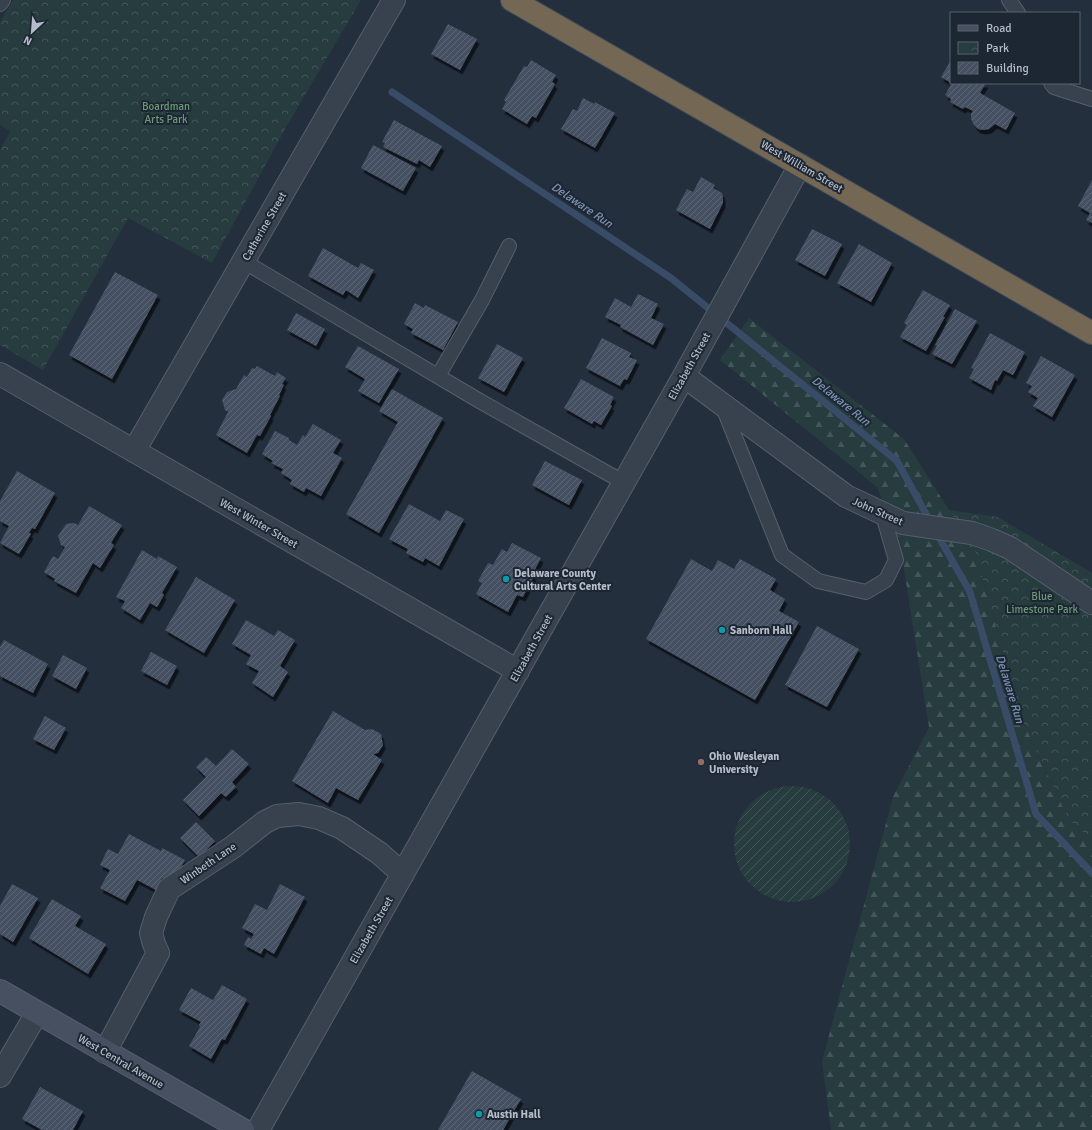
<svg xmlns="http://www.w3.org/2000/svg" width="1092" height="1130" font-family="Signika,sans-serif">
	<style>
		.forest { fill: url(#forest-firs) }
		.park { fill: url(#park-crowns) }
		.garden { fill: url(#garden-furrows) }
		.lines { fill: none; stroke-linecap: round; stroke-linejoin: round }
		.stream { stroke: #394c67; stroke-width: 7 }
		.building { fill: url(#building-hatch); filter: url(#shadow) }
		.lane-casing { stroke: #565f6c; stroke-width: 16 }
		.street-casing { stroke: #565f6c; stroke-width: 24 }
		.secondary-casing { stroke: #565f6c; stroke-width: 24 }
		.highway-casing { stroke: #434c59; stroke-width: 24 }
		.lane { stroke: #38414e; stroke-width: 14 }
		.street { stroke: #38414e; stroke-width: 22 }
		.secondary { stroke: #465061; stroke-width: 22 }
		.highway { stroke: #746855; stroke-width: 22 }
		.culture-dot { fill: #0f9aa8; stroke: #1d2633; stroke-width: 1.5 }
		.education-dot { fill: #8d6e63; stroke: #1d2633; stroke-width: 1.5 }
		.labels { text-anchor: middle; stroke-width: 4; stroke-linejoin: round; paint-order: stroke }
		.park-label { font-size: 11px; fill: #6b9a76; stroke: #1d2633 }
		.street-label { font-size: 11px; fill: #b4bcc9; stroke: #1d2633 }
		.poi-label { font-size: 11px; font-weight: bold; fill: #b4bcc9; stroke: #1d2633; text-anchor: start }
		.water-label { font-size: 12px; font-style: italic; fill: #7c92b1; stroke: #1d2633 }
	</style>
	<defs>
		<pattern id="forest-firs" width="22" height="20" patternUnits="userSpaceOnUse"><rect width="22" height="20" fill="#263c3f"/><path d="M5 1l3.5 6h-7zM16 11l3.5 6h-7z" fill="#435659"/></pattern>
		<pattern id="park-crowns" width="20" height="18" patternUnits="userSpaceOnUse"><rect width="20" height="18" fill="#263c3f"/><path d="M2 6a3 3 0 1 1 6 0M12 15a3 3 0 1 1 6 0" fill="none" stroke="#435659"/></pattern>
		<pattern id="garden-furrows" width="10" height="10" patternUnits="userSpaceOnUse"><rect width="10" height="10" fill="#263c3f"/><path d="M-1 1l2-2M0 10L10 0M9 11l2-2" fill="none" stroke="#435659"/></pattern>
		<pattern id="building-hatch" width="6" height="6" patternUnits="userSpaceOnUse"><rect width="6" height="6" fill="#455162"/><path d="M-1 1l2-2M0 6l6-6M5 7l2-2" fill="none" stroke="#5d6877"/></pattern>
		<filter id="shadow"><feDropShadow dx="2.5" dy="4.5" stdDeviation="0" flood-color="#0009"/></filter>
	</defs>
	<rect width="100%" height="100%" fill="#242f3e"/>
	<path class="forest" d="M749,318L904,439L975,551L1021,717L1069,820L1092,840V1130H831L822,1061L893,797L929,727L899,538L877,487L720,360Z"/>
	<path class="park" d="M13,0H361L285,129L212,263L128,218L43,370L0,345V150L10,131L0,125V22Z
		M949,510L998,517L1092,573V840L1069,820L1021,717L975,551Z"/>
	<path class="garden" d="M734 844a58 58 0 1 1 116 0a58 58 0 1 1-116 0Z"/>
	<g class="lines">
		<path class="stream" d="M392,92L671,278L897,461L931,523
			M936,532L970,592L1036,814L1092,873"/>
	</g>
	<path class="building" d="M448,24L477,39L460,70L431,54Z
		M531,60L556,75L552,82L555,84L536,118L532,116L527,124L502,109L506,102L504,100L524,66L527,67Z
		M951,60V83L941,77Z
		M952,83H986L980,93L1015,113L1006,130L995,124L989,129L984,130L978,129L974,125L971,119V114L973,111L965,107L963,109L950,102L951,99L945,95Z
		M583,98L594,104L595,102L615,113L595,148L561,129L573,109L577,111Z
		M394,120L442,146L430,167L419,160L417,164L383,147L385,143L382,142Z
		M373,145L416,168L403,191L361,168Z
		M701,177L715,185L713,188L722,193L723,198V203L710,229L676,210L687,189L693,192Z
		M1092,180V223L1086,220L1090,213L1078,206Z
		M812,229L842,244L825,276L795,260Z
		M859,244L892,263L871,302L837,283Z
		M323,248L358,268L361,263L374,270L358,298L346,290L343,295L308,276Z
		M115,272L158,295L112,379L69,355Z
		M923,290L950,305L943,317H945L926,351L900,337L907,325L904,323Z
		M638,294L658,304L651,318L664,324L653,345L620,327L621,325L605,317L615,298L631,307Z
		M415,303L424,308L425,305L458,322L443,350L411,333L413,329L404,324Z
		M955,309L977,321L952,364L932,354L937,346L935,345Z
		M296,313L325,329L316,346L287,330Z
		M990,333L1025,352L1013,375L1003,370L997,381L995,380L991,390L969,378L974,369L971,368Z
		M602,338L631,353L629,357L637,360L627,380L624,379L620,386L586,368Z
		M497,344L523,358L504,392L478,378Z
		M358,346L399,369L379,403L358,391L365,379L345,367Z
		M1041,356L1075,375L1052,417L1033,406L1038,398L1028,392L1032,386L1026,383Z
		M257,366L275,376L277,372L286,378L282,384L284,385L279,395L280,396L270,415L271,416L260,436L257,435L247,453L216,435L228,412L225,410L222,400L227,392L236,389L244,375L247,377L252,368L255,369Z
		M581,379L614,397L610,405L612,406L601,425L594,421L592,424L564,408Z
		M392,389L443,418L379,533L346,514L398,422L379,411Z
		M313,424L341,440L333,453L342,458L321,496L306,488L304,492L290,484L292,480L281,473L283,469L271,463L273,461L262,454L275,431L289,438V440L297,445L303,435L305,437Z
		M545,461L582,480L569,505L532,485Z
		M17,471L55,493L35,529L32,528L29,533L31,534L19,554L0,543L9,526L0,521V501Z
		M409,504L440,521L446,510L464,519L439,566L425,558L423,562L406,553L408,549L389,539Z
		M89,506L122,525L111,543L114,545L100,568L93,563L76,593L54,581L55,579L44,572L53,556L58,559L65,547L61,545L58,536L66,524L74,523L78,525Z
		M512,543L541,558L532,575L534,576L523,597L517,595L508,612L476,594L482,583L478,581L488,563L493,565L502,549L507,552Z
		M142,550L157,559L158,556L177,567L162,593L164,595L157,607L150,603L140,620L121,608L125,601L116,597Z
		M691,559L712,571L718,560L734,569L740,559L776,579L770,590L785,599L779,611L799,622L755,700L646,639Z
		M196,577L235,600L204,653L165,630Z
		M246,620L274,636L278,630L295,640L280,666L288,672L273,697L252,683L259,671L246,664L251,655L232,644Z
		M817,626L859,649L827,707L785,685Z
		M4,640L48,664L33,693L0,676V647Z
		M151,652L177,666L167,685L141,671Z
		M63,655L87,668L76,689L52,676Z
		M333,711L365,730L372,729L381,734L383,745L378,753L373,754L382,760L358,800L336,788L328,803L292,781Z
		M45,716L66,728L54,750L33,739Z
		M232,749L249,764L232,782L236,787L226,797L221,793L199,816L183,800L206,777L196,767L206,757L216,766Z
		M196,822L215,841L199,857L180,838Z
		M129,834L161,851L162,848L185,860L172,884L162,878L156,890L137,880L125,901L100,888L110,870L100,865L108,849L118,854Z
		M12,884L38,898L13,942L0,934V906Z
		M280,884L305,897L274,954L264,948L261,954L244,945L248,937L251,939L254,934L242,928L255,904L267,910Z
		M52,899L81,916L75,926L106,944L88,974L29,938Z
		M222,985L247,999L225,1040L222,1039L211,1059L189,1046L200,1027L199,1025L201,1022L179,1010L191,988L213,1000Z
		M472,1071L521,1099L503,1130H438Z
		M40,1087L83,1111L73,1130H42L22,1119Z"/>
	<g class="lines">
		<g class="lane-casing">
			<path id="lane" d="M1009,0L1018,13
				M0,4L3,0
				M1051,83L1054,87L1092,99
				M243,261L478,400L623,482
				M438,376L482,300L509,246
				M723,407L782,555L818,581L866,592L886,580L896,560L883,515"/>
		</g>
		<g class="street-casing">
			<path id="street" d="M0,374L518,671
				M684,376L846,496L903,523L972,533L992,540L1010,548L1092,603
				M134,451L394,0
				M105,1052L158,953L154,944L151,933L156,917L169,889L233,847L265,822L277,816L299,814L319,818L342,828L379,853L403,874
				M0,1076L37,1013
				M258,1130L684,376L800,165"/>
		</g>
		<g class="secondary-casing">
			<path id="secondary" d="M0,991L243,1130"/>
		</g>
		<g class="highway-casing">
			<path id="highway" d="M512,0L1092,333"/>
		</g>
		<use href="#lane" class="lane"/>
		<use href="#street" class="street"/>
		<use href="#secondary" class="secondary"/>
		<use href="#highway" class="highway"/>
	</g>
	<g class="culture-dot">
		<circle cx="506" cy="579" r="4"/>
		<circle cx="722" cy="630" r="4"/>
		<circle cx="479" cy="1114" r="4"/>
	</g>
	<circle class="education-dot" cx="701" cy="762" r="4"/>
	<g class="labels">
		<g class="park-label">
			<text x="166" y="110">Boardman<tspan x="166" dy="13">Arts Park</tspan></text>
			<text x="1042" y="600">Blue<tspan x="1042" dy="13">Limestone Park</tspan></text>
		</g>
		<g class="street-label">
			<text transform="translate(802 166) rotate(30)" y="4">West William Street</text>
			<text transform="translate(264 226) rotate(-60)" y="4">Catherine Street</text>
			<text transform="translate(689 366) rotate(-61)" y="4">Elizabeth Street</text>
			<text transform="translate(878 511) rotate(24)" y="4">John Street</text>
			<text transform="translate(259 523) rotate(30)" y="4">West Winter Street</text>
			<text transform="translate(531 648) rotate(-61)" y="4">Elizabeth Street</text>
			<text transform="translate(208 863) rotate(-34)" y="4">Winbeth Lane</text>
			<text transform="translate(371 930) rotate(-60)" y="4">Elizabeth Street</text>
			<text transform="translate(121 1061) rotate(30)" y="4">West Central Avenue</text>
		</g>
		<g class="poi-label">
			<text x="514" y="577">Delaware County<tspan x="514" dy="13">Cultural Arts Center</tspan></text>
			<text x="730" y="634">Sanborn Hall</text>
			<text x="709" y="760">Ohio Wesleyan<tspan x="709" dy="13">University</tspan></text>
			<text x="487" y="1118">Austin Hall</text>
		</g>
		<g class="water-label">
			<text transform="translate(582 205) rotate(34)" y="4">Delaware Run</text>
			<text transform="translate(841 401) rotate(39)" y="4">Delaware Run</text>
			<text transform="translate(1010 689) rotate(73)" y="4">Delaware Run</text>
		</g>
	</g>
	<rect x="950" y="12" width="130" height="72" fill="#1d2633" stroke="#59626f"/>
	<rect x="958" y="25" width="20" height="6" fill="#465061" stroke="#59626f"/>
	<text x="986" y="32" font-size="12" fill="#b4bcc9">Road</text>
	<rect x="958" y="42" width="20" height="12" fill="url(#park-crowns)" stroke="#59626f"/>
	<text x="986" y="52" font-size="12" fill="#b4bcc9">Park</text>
	<rect x="958" y="62" width="20" height="12" fill="url(#building-hatch)" stroke="#59626f"/>
	<text x="986" y="72" font-size="12" fill="#b4bcc9">Building</text>
	<g transform="translate(32 32) rotate(206)" stroke="#1d2633" stroke-width="3" paint-order="stroke">
	<path d="M0-3L7 15L0 10L-7 15Z" fill="#b4bcc9"/>
	<text y="-6" font-size="11" font-weight="bold" text-anchor="middle" fill="#b4bcc9">N</text>
	</g>
</svg>
